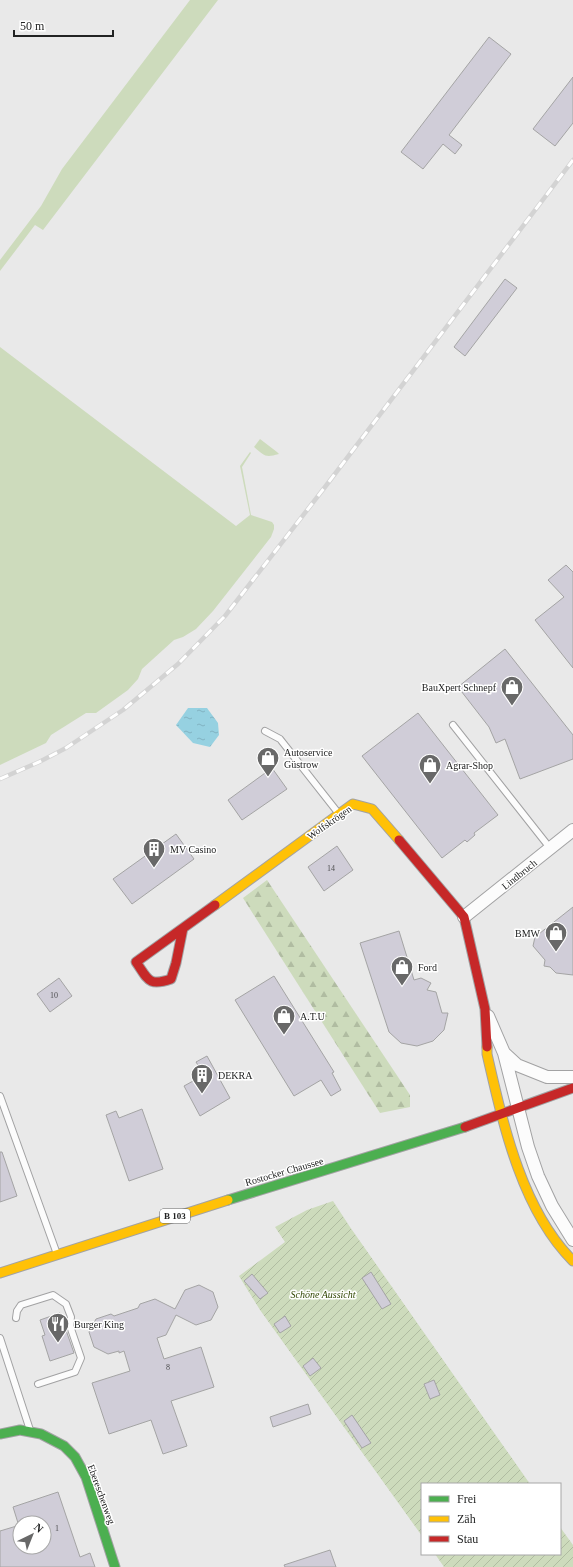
<svg xmlns="http://www.w3.org/2000/svg" width="573" height="1567" font-family="'Times New Roman',serif">
	<style>
		.grass { fill: #cddbbc }
		.forest { fill: url(#forest-firs) }
		.garden { fill: url(#garden-furrows) }
		.water { fill: url(#water-ripples) }
		.building { fill: #d0cdd8; stroke: #a4a4a4 }
		.lines { fill: none; stroke-linecap: round; stroke-linejoin: round }
		.lane-casing { stroke: #a2a2a3; stroke-width: 8 }
		.street-casing { stroke: #a2a2a3; stroke-width: 14 }
		.fast-casing { stroke: #a2a2a3; stroke-width: 11 }
		.slow-casing { stroke: #a2a2a3; stroke-width: 11 }
		.jam-casing { stroke: #a2a2a3; stroke-width: 11 }
		.lane { stroke: #fcfcfc; stroke-width: 6 }
		.street { stroke: #fcfcfc; stroke-width: 12 }
		.fast { stroke: #4caf50; stroke-width: 9 }
		.slow { stroke: #ffc107; stroke-width: 9 }
		.jam { stroke: #c62828; stroke-width: 9 }
		.rail-casing { stroke: #d3d3d3; stroke-width: 4.5 }
		.rail { stroke: #fff; stroke-width: 3; stroke-dasharray: 9; stroke-linecap: butt }
		.labels { text-anchor: middle; stroke-width: 3; stroke-linejoin: round; paint-order: stroke }
		.number-label { font-size: 8px; fill: #4e4e50 }
		.shield { fill: #fff; stroke: #646565; stroke-width: 1 }
		.shield-label { font-size: 9px; font-weight: bold; fill: #222323 }
		.poi-label { font-size: 10px; fill: #222323; stroke: #fff; text-anchor: start }
		.street-label { font-size: 10px; fill: #222323; stroke: #fff }
		.park-label { font-size: 10px; font-style: italic; fill: #304702; stroke: #fff }
	</style>
	<defs>
		<pattern id="forest-firs" width="22" height="20" patternUnits="userSpaceOnUse"><rect width="22" height="20" fill="#cddbbc"/><path d="M5 1l3.5 6h-7zM16 11l3.5 6h-7z" fill="#b0bca1"/></pattern>
		<pattern id="garden-furrows" width="10" height="10" patternUnits="userSpaceOnUse"><rect width="10" height="10" fill="#cddbbc"/><path d="M-1 1l2-2M0 10L10 0M9 11l2-2" fill="none" stroke="#b0bca1"/></pattern>
		<pattern id="water-ripples" width="26" height="14" patternUnits="userSpaceOnUse"><rect width="26" height="14" fill="#96d1e1"/><path d="M2 4q2-2 4 0t4 0M15 11q2-2 4 0t4 0" fill="none" stroke="#81b3c1"/></pattern>
	</defs>
	<rect width="100%" height="100%" fill="#e9e9e9"/>
	<path class="grass" d="M190,0H218L43,230L35,225L0,271V260L41,206L62,169Z
		M0,347L236,526L250,515L240,466L250,452L251,453L242,467L251,515L272,522L274,525V529L271,537L213,611L196,629L183,637L174,640L142,669L138,679L128,690L96,713H86L51,735L46,743L0,765Z
		M260,439L277,452L279,454C265,458 265,456 254,447Z"/>
	<path class="forest" d="M267,880L410,1095V1107L380,1113L243,898Z"/>
	<path class="garden" d="M333,1201L350,1227L530,1484H422V1536L260,1310L239,1276L285,1242L275,1227L307,1210Z
		M560,1527L573,1545V1567H444L435,1554H560Z"/>
	<path class="water" d="M188,708H207L218,723L219,735L210,747L193,743L176,725Z"/>
	<path class="building" d="M489,37L511,54L449,135L462,145L455,154L443,144L423,169L401,152Z
		M573,77V123L555,146L533,129Z
		M505,279L517,288L465,356L454,347Z
		M566,565L573,572V668L535,620L564,597L548,580Z
		M505,649L573,735V759L520,779L505,739L496,743L489,727L458,687Z
		M418,713L498,815L474,833L475,835L467,842L465,840L442,858L362,756Z
		M272,768L287,789L242,820L228,800Z
		M176,834L194,859L132,904L113,879Z
		M337,846L353,870L324,891L308,867Z
		M573,907V975L556,973L550,967L544,966L545,960L533,946L535,937Z
		M399,931L414,980L421,978L431,983L427,990L436,992L442,1013H448L444,1030L433,1041L417,1046L401,1043L389,1032L360,943Z
		M274,976L334,1072L332,1073L341,1090L331,1096L321,1080L294,1096L235,1000Z
		M59,978L72,996L50,1012L37,994Z
		M207,1056L230,1098L200,1116L184,1086L204,1075L196,1062Z
		M142,1109L163,1169L129,1181L106,1115L116,1111L119,1118Z
		M0,1152H2L17,1196L0,1202Z
		M371,1272L391,1304L382,1309L362,1278Z
		M252,1274L268,1293L260,1299L244,1281Z
		M199,1285L213,1292L218,1307L211,1320L196,1325L176,1315L166,1335L157,1338L164,1359L201,1347L214,1387L171,1401L187,1446L163,1454L151,1420L109,1434L92,1383L130,1371L124,1351L119,1353V1351L108,1354L94,1347L89,1332L96,1319L111,1314L114,1316L138,1308L140,1304L155,1299L175,1309L185,1290Z
		M60,1313L74,1353L50,1361L42,1336L45,1335L40,1320Z
		M285,1316L291,1326L280,1333L274,1324Z
		M313,1358L321,1368L310,1376L303,1366Z
		M434,1380L440,1395L430,1399L424,1384Z
		M308,1404L311,1414L273,1427L270,1417Z
		M352,1415L371,1443L362,1448L344,1421Z
		M58,1492L80,1557L90,1553L95,1567H0V1531L20,1525V1547H44V1523H18L13,1507Z
		M330,1550L336,1567H285L284,1565Z"/>
	<g class="lines">
		<g class="lane-casing">
			<path id="lane" d="M453,725L550,848
				M265,731L280,739L339,814
				M0,1096L57,1254
				M16,1318L17,1311L21,1305L53,1295L66,1304L71,1317L70,1326L81,1358L75,1372L38,1384
				M0,1338L30,1430"/>
		</g>
		<g class="street-casing">
			<path id="street" d="M464,917L573,830
				M488,1016L504,1053L528,1147L538,1176L552,1206L573,1240
				M504,1053L517,1065L547,1077H573"/>
		</g>
		<g class="fast-casing">
			<path id="fast" d="M228,1200L465,1127
				M0,1434L20,1430L41,1434L64,1446L75,1457L86,1477L115,1567"/>
		</g>
		<g class="slow-casing">
			<path id="slow" d="M215,905L353,804L372,809L399,840
				M487,1047V1054C503,1123 521,1209 573,1261
				M0,1273L228,1200"/>
		</g>
		<g class="jam-casing">
			<path id="jam" d="M399,840L464,917L485,1009L487,1047
				M183,928L176,963L171,979C148,987 148,979 136,962L215,905
				M465,1127L573,1088"/>
		</g>
		<use href="#lane" class="lane"/>
		<use href="#street" class="street"/>
		<use href="#fast" class="fast"/>
		<use href="#slow" class="slow"/>
		<use href="#jam" class="jam"/>
		<g class="rail-casing">
			<path id="rail" d="M0,779L39,762L66,748L123,710L178,664L225,616L325,487L573,160"/>
		</g>
		<use href="#rail" class="rail"/>
	</g>
	<defs>
		<g id="shop-pin" transform="scale(1.15)"><path d="M0 17L-7.5 6A9.5 9.5 0 1 1 7.5 6Z" fill="#686868" stroke="#fff"/><path d="M-5-2.5h2.3a2.7 3.5 0 0 1 5.4 0H5L5.5 6h-11ZM-1.5-2.5h3a1.5 2.3 0 0 0-3 0Z" fill="#fff"/></g>
		<g id="building-pin" transform="scale(1.15)"><path d="M0 17L-7.5 6A9.5 9.5 0 1 1 7.5 6Z" fill="#686868" stroke="#fff"/><path d="M-4-6H4V6H1V3H-1V6H-4ZM-2.5-4.3h1.7v1.8h-1.7ZM.8-4.3h1.7v1.8H.8ZM-2.5-1h1.7V.8h-1.7ZM.8-1h1.7V.8H.8Z" fill="#fff"/></g>
		<g id="restaurant-pin" transform="scale(1.15)"><path d="M0 17L-7.5 6A9.5 9.5 0 1 1 7.5 6Z" fill="#686868" stroke="#fff"/><path d="M-5-6h1v4h1v-4h1v4h1v-4h1v5L-1.5 .5V6h-2V.5L-5-1ZM5-6V6H3V1.5H1.5Q1.5-4 5-6Z" fill="#fff"/></g>
	</defs>
	<g fill-rule="evenodd">
		<use href="#shop-pin" x="512" y="687"/>
		<use href="#shop-pin" x="268" y="758"/>
		<use href="#shop-pin" x="430" y="765"/>
		<use href="#building-pin" x="154" y="849"/>
		<use href="#shop-pin" x="556" y="933"/>
		<use href="#shop-pin" x="402" y="967"/>
		<use href="#shop-pin" x="284" y="1016"/>
		<use href="#building-pin" x="202" y="1075"/>
		<use href="#restaurant-pin" x="58" y="1324"/>
	</g>
	<g class="labels">
		<g class="number-label">
			<text x="331" y="871">14</text>
			<text x="54" y="998">10</text>
			<text x="168" y="1370">8</text>
			<text x="57" y="1531">1</text>
		</g>
		<rect class="shield" x="160" y="1209" width="30" height="14" rx="3"/>
		<g class="shield-label">
			<text x="175" y="1219">B 103</text>
		</g>
		<g class="poi-label">
			<text x="496" y="691" text-anchor="end">BauXpert Schnepf</text>
			<text x="284" y="756">Autoservice<tspan x="284" dy="12">Güstrow</tspan></text>
			<text x="446" y="769">Agrar-Shop</text>
			<text x="170" y="853">MV Casino</text>
			<text x="540" y="937" text-anchor="end">BMW</text>
			<text x="418" y="971">Ford</text>
			<text x="300" y="1020">A.T.U</text>
			<text x="218" y="1079">DEKRA</text>
			<text x="74" y="1328">Burger King</text>
		</g>
		<g class="street-label">
			<text transform="translate(329 822) rotate(-35)" y="4">Wolfskrögen</text>
			<text transform="translate(519 874) rotate(-39)" y="4">Lindbruch</text>
			<text transform="translate(284 1171) rotate(-16)" y="4">Rostocker Chaussee</text>
			<text transform="translate(102 1494) rotate(70)" y="4">Ebereschenweg</text>
		</g>
		<g class="park-label">
			<text x="323" y="1298">Schöne Aussicht</text>
		</g>
	</g>
	<rect x="421" y="1483" width="140" height="72" fill="#ffffff" stroke="#a7a7a7"/>
	<rect x="429" y="1496" width="20" height="6" fill="#4caf50" stroke="#a7a7a7"/>
	<text x="457" y="1503" font-size="12" fill="#222323">Frei</text>
	<rect x="429" y="1516" width="20" height="6" fill="#ffc107" stroke="#a7a7a7"/>
	<text x="457" y="1523" font-size="12" fill="#222323">Zäh</text>
	<rect x="429" y="1536" width="20" height="6" fill="#c62828" stroke="#a7a7a7"/>
	<text x="457" y="1543" font-size="12" fill="#222323">Stau</text>
	<g transform="translate(32 1535) rotate(43)"><circle r="19" fill="#ffffff" stroke="#a7a7a7"/>
	<path d="M0-3L7 15L0 10L-7 15Z" fill="#686868"/>
	<text y="-6" font-size="11" font-weight="bold" text-anchor="middle" fill="#222323">N</text>
	</g>
	<path d="M14 30v6h99v-6" fill="none" stroke="#222323" stroke-width="2"/>
	<text x="20" y="30" font-size="12" fill="#222323" stroke="#ffffff" stroke-width="3" paint-order="stroke">50 m</text>
</svg>
